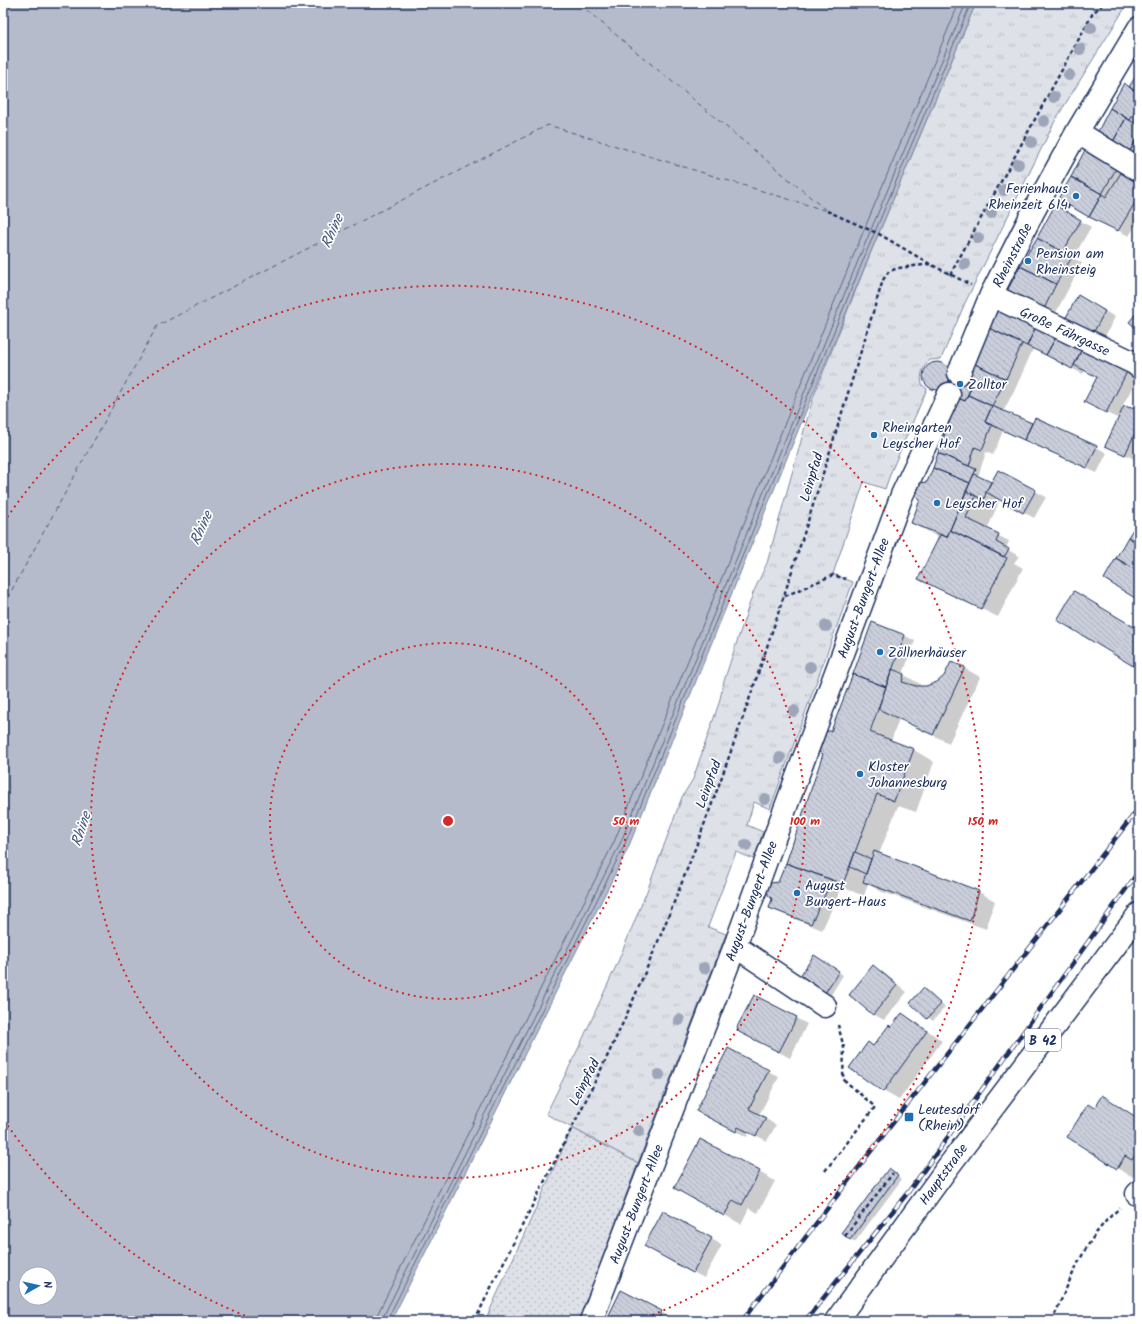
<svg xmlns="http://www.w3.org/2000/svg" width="1142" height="1324" font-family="Kalam,sans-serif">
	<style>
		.grass { fill: url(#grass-dots); stroke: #7c88a2 }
		.park { fill: url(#park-tufts); stroke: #7c88a2 }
		.water { fill: #b5bbca; stroke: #77839f; fill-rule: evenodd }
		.shadow { fill: #0003; fill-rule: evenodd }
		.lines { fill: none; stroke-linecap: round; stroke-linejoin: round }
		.shore { stroke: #596789; stroke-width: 1 }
		.ferry { stroke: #49597e; stroke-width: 1; stroke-dasharray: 5 4; stroke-linecap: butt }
		.building { fill: url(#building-back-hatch); stroke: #1b2f5e }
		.minor-casing { stroke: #1b2f5e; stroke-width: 25 }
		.major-casing { stroke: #1b2f5e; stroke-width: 25 }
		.path { stroke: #1b2f5e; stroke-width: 2.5; stroke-dasharray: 4 3; stroke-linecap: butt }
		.minor { stroke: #fff; stroke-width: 22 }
		.major { stroke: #fff; stroke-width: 22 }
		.rail-casing { stroke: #1b2f5e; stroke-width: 4.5 }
		.rail { stroke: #fff; stroke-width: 3; stroke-dasharray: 9; stroke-linecap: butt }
		.tree { fill: #9da5b9 }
		.ring { fill: none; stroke: #d62828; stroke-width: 2; stroke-dasharray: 2 4 }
		.poi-dot { fill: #1f6fb2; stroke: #fff; stroke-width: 1.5 }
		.labels { text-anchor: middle; stroke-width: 3.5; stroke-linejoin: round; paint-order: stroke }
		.shield { fill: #fff; stroke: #5f6d8e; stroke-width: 1 }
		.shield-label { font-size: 13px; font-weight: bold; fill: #1b2f5e }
		.poi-label { font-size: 14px; fill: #1b2f5e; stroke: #fff; text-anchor: start }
		.street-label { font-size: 14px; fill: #1b2f5e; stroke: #fff }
		.water-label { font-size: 15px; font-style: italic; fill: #49597e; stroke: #fff }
		.centre { fill: #d62828; stroke: #fff; stroke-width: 2 }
		.ring-label { font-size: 12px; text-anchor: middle; font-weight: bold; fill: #d62828; stroke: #fff; stroke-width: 3.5; stroke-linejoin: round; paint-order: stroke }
	</style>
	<defs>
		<pattern id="grass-dots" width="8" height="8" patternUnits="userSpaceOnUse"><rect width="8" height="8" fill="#dee1e7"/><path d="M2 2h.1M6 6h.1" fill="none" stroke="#bec1c9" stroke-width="1.8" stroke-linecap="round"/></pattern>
		<pattern id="park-tufts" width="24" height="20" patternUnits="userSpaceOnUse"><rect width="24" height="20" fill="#dee1e7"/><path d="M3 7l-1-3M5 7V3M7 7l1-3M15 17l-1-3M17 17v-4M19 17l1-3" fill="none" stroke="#bec1c9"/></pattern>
		<pattern id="building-back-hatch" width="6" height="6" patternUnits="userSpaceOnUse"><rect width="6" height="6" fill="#caceda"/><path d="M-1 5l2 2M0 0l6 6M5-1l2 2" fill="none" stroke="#adb1be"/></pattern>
	</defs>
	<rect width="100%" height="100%" fill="#fff"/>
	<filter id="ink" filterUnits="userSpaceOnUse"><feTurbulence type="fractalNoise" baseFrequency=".025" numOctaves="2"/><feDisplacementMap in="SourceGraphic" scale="8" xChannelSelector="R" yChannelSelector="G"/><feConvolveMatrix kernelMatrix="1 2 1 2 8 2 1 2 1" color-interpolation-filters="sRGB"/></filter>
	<g filter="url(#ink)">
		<path class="grass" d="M572,1128L638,1163L583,1310L577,1321H485Z"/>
		<path class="park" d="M976,3H1128L1056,119L965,303L941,359L930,360C922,368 920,374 922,385L927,389L891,472L885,489L864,482L833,574L853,582L770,809L754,802L747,825L763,832L754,859L736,852L708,927L726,934L638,1163L546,1114L579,1047L617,964L647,891L682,797L693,779L719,703L724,681L753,593L767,563L813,398L870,254Z"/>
		<path class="water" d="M3,3H976L870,254L628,848L391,1321H3ZM26,1274H50V1298H26Z"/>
		<path class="shadow" d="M1139,73V164L1095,138L1124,85L1129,88Z
			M1086,149L1139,183V220L1129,236L1101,222Z
			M1056,206L1091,227L1073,258L1082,263L1052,320L1016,302L1020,266Z
			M1079,296L1115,317L1101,344L1064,323Z
			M999,305L1139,375L1122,407L1139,411V453L1136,460L1106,445L1120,415H1119L1117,418L1096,408L1098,377L1085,370L1083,374L1033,349L1017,385L1003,412L1033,425L1096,447L1107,453L1097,473L1003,431L993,455L986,452L978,477L992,483L999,471L1046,497L1034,518L1000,499L987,530L1009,541L1006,549L1019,556L1014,563L1023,568L998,617L936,587L939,538L912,522L934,468L958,398L930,387L925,381L924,372L929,365L933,363L942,364L953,372L968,378L971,376L968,374Z
			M1139,522V599L1105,578Z
			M1090,602L1139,631V668L1058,620Z
			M904,635L915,641L903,674L920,684L919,687H926L937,683L964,668L980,677L949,743L899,719L891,741L914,750L934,762L916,812L898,806L879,854L979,892L995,901L986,929L880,891L868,884L864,896L842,887L822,930L781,913L770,907L831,733ZM886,690L869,737L867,736Z
			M819,959L843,975L831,995L801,976Z
			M874,967L884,973L907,992L884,1020L873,1014Z
			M923,990L945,1007L933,1021L911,1003Z
			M755,996L807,1024L790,1058L749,1036Z
			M902,1014L918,1023L942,1041L899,1100L883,1091L874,1047L892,1028Z
			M729,1049L779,1077L759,1115L776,1125L767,1141L749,1132L747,1137L708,1117Z
			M1118,1106L1139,1119V1168L1133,1177L1117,1168L1095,1109Z
			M759,1172L775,1181L758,1213L749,1208L741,1224L691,1197Z
			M894,1172L902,1179L855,1242L850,1239Z
			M664,1212L722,1245L704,1278L645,1245Z
			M622,1292L672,1318L671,1321H607Z"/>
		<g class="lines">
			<path class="shore" d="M377,1321L378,1313L614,842L856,249L959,3
				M383,1321L384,1315L620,844L862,251L966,3
				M388,1321V1318L624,846L866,253L971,3"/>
			<path class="ferry" d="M3,606L157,326L548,125L827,211L578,3"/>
		</g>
		<path class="building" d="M1139,71V94L1129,87Z
			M1124,83L1139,94V105L1130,120L1110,108Z
			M1110,108L1126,118L1109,149L1094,139Z
			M1126,118L1139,126V135L1126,158L1109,149Z
			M1139,135V165L1126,158Z
			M1086,148L1117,167L1102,194L1071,177Z
			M1122,171L1139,182V196L1118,231L1089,217L1102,194L1106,197Z
			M1071,177L1102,194L1089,217L1058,199Z
			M1055,205L1081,220L1063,252L1037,238Z
			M1037,238L1072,257L1056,284L1020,266Z
			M1020,266L1056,284L1041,315L1004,297Z
			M1078,295L1105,311L1090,339L1063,323Z
			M998,303L1038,322L1027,346L987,327Z
			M1139,310V331L1129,322Z
			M1038,322L1059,332L1046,355L1027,346Z
			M987,327L1022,344L1006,379L973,363Z
			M1059,332L1085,343L1072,369L1046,355Z
			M1085,343L1130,366L1106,413L1084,402L1097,377L1074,365Z
			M923 376a14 14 0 1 1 28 0a14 14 0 1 1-28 0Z
			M973,363L1006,379L992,406L968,395L974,380L968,377Z
			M959,373L974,380L965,401L938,390L946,386L950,378Z
			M968,395L992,406L985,422L992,425L982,450L975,447L969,466L938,453L958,398L965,401Z
			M992,406L1032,423L1024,440L985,422Z
			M1124,406L1139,410V424L1125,455L1105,446Z
			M1035,418L1097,446L1087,468L1024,440Z
			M938,453L976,469L970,483L933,468Z
			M933,468L970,483L947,537L911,523L920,500L916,496L920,483L927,482Z
			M998,470L1036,490L1023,513L986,492Z
			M974,474L991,482L986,492L984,500L966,491Z
			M966,491L976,496L966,518L999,534L996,542L1009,549L1004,557L950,530Z
			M1139,520V544L1128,537Z
			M950,530L1007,558L981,609L918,579L940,535L947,537Z
			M1128,537L1139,544V572L1116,558Z
			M1116,558L1139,572V591L1135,598L1104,579Z
			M1074,591L1139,630L1138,669L1057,620Z
			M872,622L905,635L886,687L853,674Z
			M951,662L965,667L933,735L878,709L892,669L904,674L902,682L916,686H926L937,682L944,676Z
			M853,674L886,687L870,732L914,749L894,801L877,794L843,884L786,863L823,754L819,752L826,731H831Z
			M874,851L979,891L970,921L863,882Z
			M855,852L871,859L866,874L850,867Z
			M786,863L832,880L811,924L769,908L772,899L768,895L767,887L771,883L778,882Z
			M814,955L839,971L825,993L800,976Z
			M873,965L897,985L873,1015L849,995Z
			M923,988L941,1004L927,1019L910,1003Z
			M754,995L797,1017L779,1052L739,1032L737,1027Z
			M902,1013L927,1031L883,1092L849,1068L868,1042L873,1046L889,1025L891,1027Z
			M728,1048L769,1070L749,1109L766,1118L756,1136L738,1127L736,1132L696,1111Z
			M1102,1095L1139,1119V1149L1132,1160L1125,1156L1117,1169L1067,1137L1088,1104L1094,1108Z
			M700,1139L760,1171L742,1205L733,1200L724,1216L674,1188Z
			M889,1168L898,1175L850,1240L841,1233Z
			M663,1211L712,1238L693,1273L644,1246Z
			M621,1290L662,1311L657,1321H606Z"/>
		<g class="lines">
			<g class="minor-casing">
				<path id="minor" d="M1077,132L1139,170
					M991,295L1134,363L1139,367
					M959,373L991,295L1033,212L1077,132L1139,28
					M735,946L825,1006
					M1137,1194L1139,1192
					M591,1321L735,946L775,836L902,495L949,394"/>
			</g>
			<g class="major-casing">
				<path id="major" d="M836,1321L948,1167L1139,914"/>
			</g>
			<path class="path" d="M1062,206L1067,209L1069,205
				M827,211L879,234L930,264L971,285
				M950,275L1093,13L1104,3
				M785,596L833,575L846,579
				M825,1171L875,1107L843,1079L844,1048L838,1025
				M845,1236L893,1173
				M475,1321C489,1290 505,1260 520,1230C562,1146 607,1063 643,977C740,751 810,515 883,280L889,271L899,268L930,264
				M1052,1321C1070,1281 1085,1236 1120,1208"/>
			<use href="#minor" class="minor"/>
			<use href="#major" class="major"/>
			<g class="rail-casing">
				<path id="rail" d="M742,1321L868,1155L1139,808
					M805,1321L909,1191L1139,871"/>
			</g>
			<use href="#rail" class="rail"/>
		</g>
		<g class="tree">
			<circle cx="1091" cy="28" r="6"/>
			<circle cx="1080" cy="49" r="6"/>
			<circle cx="1069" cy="75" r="6"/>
			<circle cx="1054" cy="97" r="6"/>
			<circle cx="1044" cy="121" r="6"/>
			<circle cx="1031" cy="142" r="6"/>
			<circle cx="1018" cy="164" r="6"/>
			<circle cx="1004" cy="190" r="6"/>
			<circle cx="991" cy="213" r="6"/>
			<circle cx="978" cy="238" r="6"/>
			<circle cx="965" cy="264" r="6"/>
			<circle cx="826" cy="626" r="6"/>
			<circle cx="810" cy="667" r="6"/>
			<circle cx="794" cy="711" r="6"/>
			<circle cx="780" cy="758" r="6"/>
			<circle cx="765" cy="799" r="6"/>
			<circle cx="746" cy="845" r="6"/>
			<circle cx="704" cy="968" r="6"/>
			<circle cx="679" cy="1020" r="6"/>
			<circle cx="659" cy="1075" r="6"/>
			<circle cx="639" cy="1131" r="6"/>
		</g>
	</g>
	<g class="ring">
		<circle cx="448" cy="821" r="178"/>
		<circle cx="448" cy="821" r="357"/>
		<path d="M256 1320A535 535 0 0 1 4 1120M4 522A535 535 0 1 1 640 1320"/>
	</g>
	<g class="poi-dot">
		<circle cx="1076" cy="196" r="4"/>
		<circle cx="1028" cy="261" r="4"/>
		<circle cx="960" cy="384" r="4"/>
		<circle cx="874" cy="435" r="4"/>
		<circle cx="937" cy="503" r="4"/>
		<circle cx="880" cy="652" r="4"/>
		<circle cx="860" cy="774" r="4"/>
		<circle cx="797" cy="893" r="4"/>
		<rect x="904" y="1112" width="10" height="10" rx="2"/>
	</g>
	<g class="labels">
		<rect class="shield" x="1025" y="1029" width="36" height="22" rx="3"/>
		<g class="shield-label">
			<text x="1043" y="1045">B 42</text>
		</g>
		<g class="poi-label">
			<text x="1068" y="193" text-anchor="end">Ferienhaus<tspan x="1068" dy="16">Rheinzeit 614</tspan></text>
			<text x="1036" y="258">Pension am<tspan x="1036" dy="16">Rheinsteig</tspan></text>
			<text x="968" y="389">Zolltor</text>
			<text x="882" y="432">Rheingarten<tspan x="882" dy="16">Leyscher Hof</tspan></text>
			<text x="945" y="508">Leyscher Hof</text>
			<text x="888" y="657">Zöllnerhäuser</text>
			<text x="868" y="771">Kloster<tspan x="868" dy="16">Johannesburg</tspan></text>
			<text x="805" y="890">August<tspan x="805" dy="16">Bungert-Haus</tspan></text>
			<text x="918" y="1114">Leutesdorf<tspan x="918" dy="16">(Rhein)</tspan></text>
		</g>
		<g class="street-label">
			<text transform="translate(1012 255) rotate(-63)" y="5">Rheinstraße</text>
			<text transform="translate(1065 331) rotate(25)" y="5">Große Fährgasse</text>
			<text transform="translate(811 477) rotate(-73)" y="5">Leinpfad</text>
			<text transform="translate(863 598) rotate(-70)" y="5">August-Bungert-Allee</text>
			<text transform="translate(708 784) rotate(-70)" y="5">Leinpfad</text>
			<text transform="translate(751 901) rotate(-70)" y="5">August-Bungert-Allee</text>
			<text transform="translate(584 1082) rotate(-63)" y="5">Leinpfad</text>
			<text transform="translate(943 1174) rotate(-54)" y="5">Hauptstraße</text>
			<text transform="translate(636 1204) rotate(-69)" y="5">August-Bungert-Allee</text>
		</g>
		<g class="water-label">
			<text transform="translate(332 231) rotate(-66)" y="5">Rhine</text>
			<text transform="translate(201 528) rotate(-66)" y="5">Rhine</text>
			<text transform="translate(81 829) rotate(-72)" y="5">Rhine</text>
		</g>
	</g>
	<circle cx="448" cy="821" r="6" class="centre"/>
	<g class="ring-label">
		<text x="626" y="825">50 m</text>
		<text x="805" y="825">100 m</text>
		<text x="983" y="825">150 m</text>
	</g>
	<rect width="1142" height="1324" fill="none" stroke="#fff" stroke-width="16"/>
	<rect x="8" y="8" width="1126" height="1308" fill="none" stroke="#1b2f5e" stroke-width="1.5" filter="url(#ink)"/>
	<g transform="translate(38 1286) rotate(82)"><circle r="19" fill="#ffffff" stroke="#a4acbf"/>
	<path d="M0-3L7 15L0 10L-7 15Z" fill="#1f6fb2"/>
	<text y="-6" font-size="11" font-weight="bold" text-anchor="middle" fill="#1b2f5e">N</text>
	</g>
</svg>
